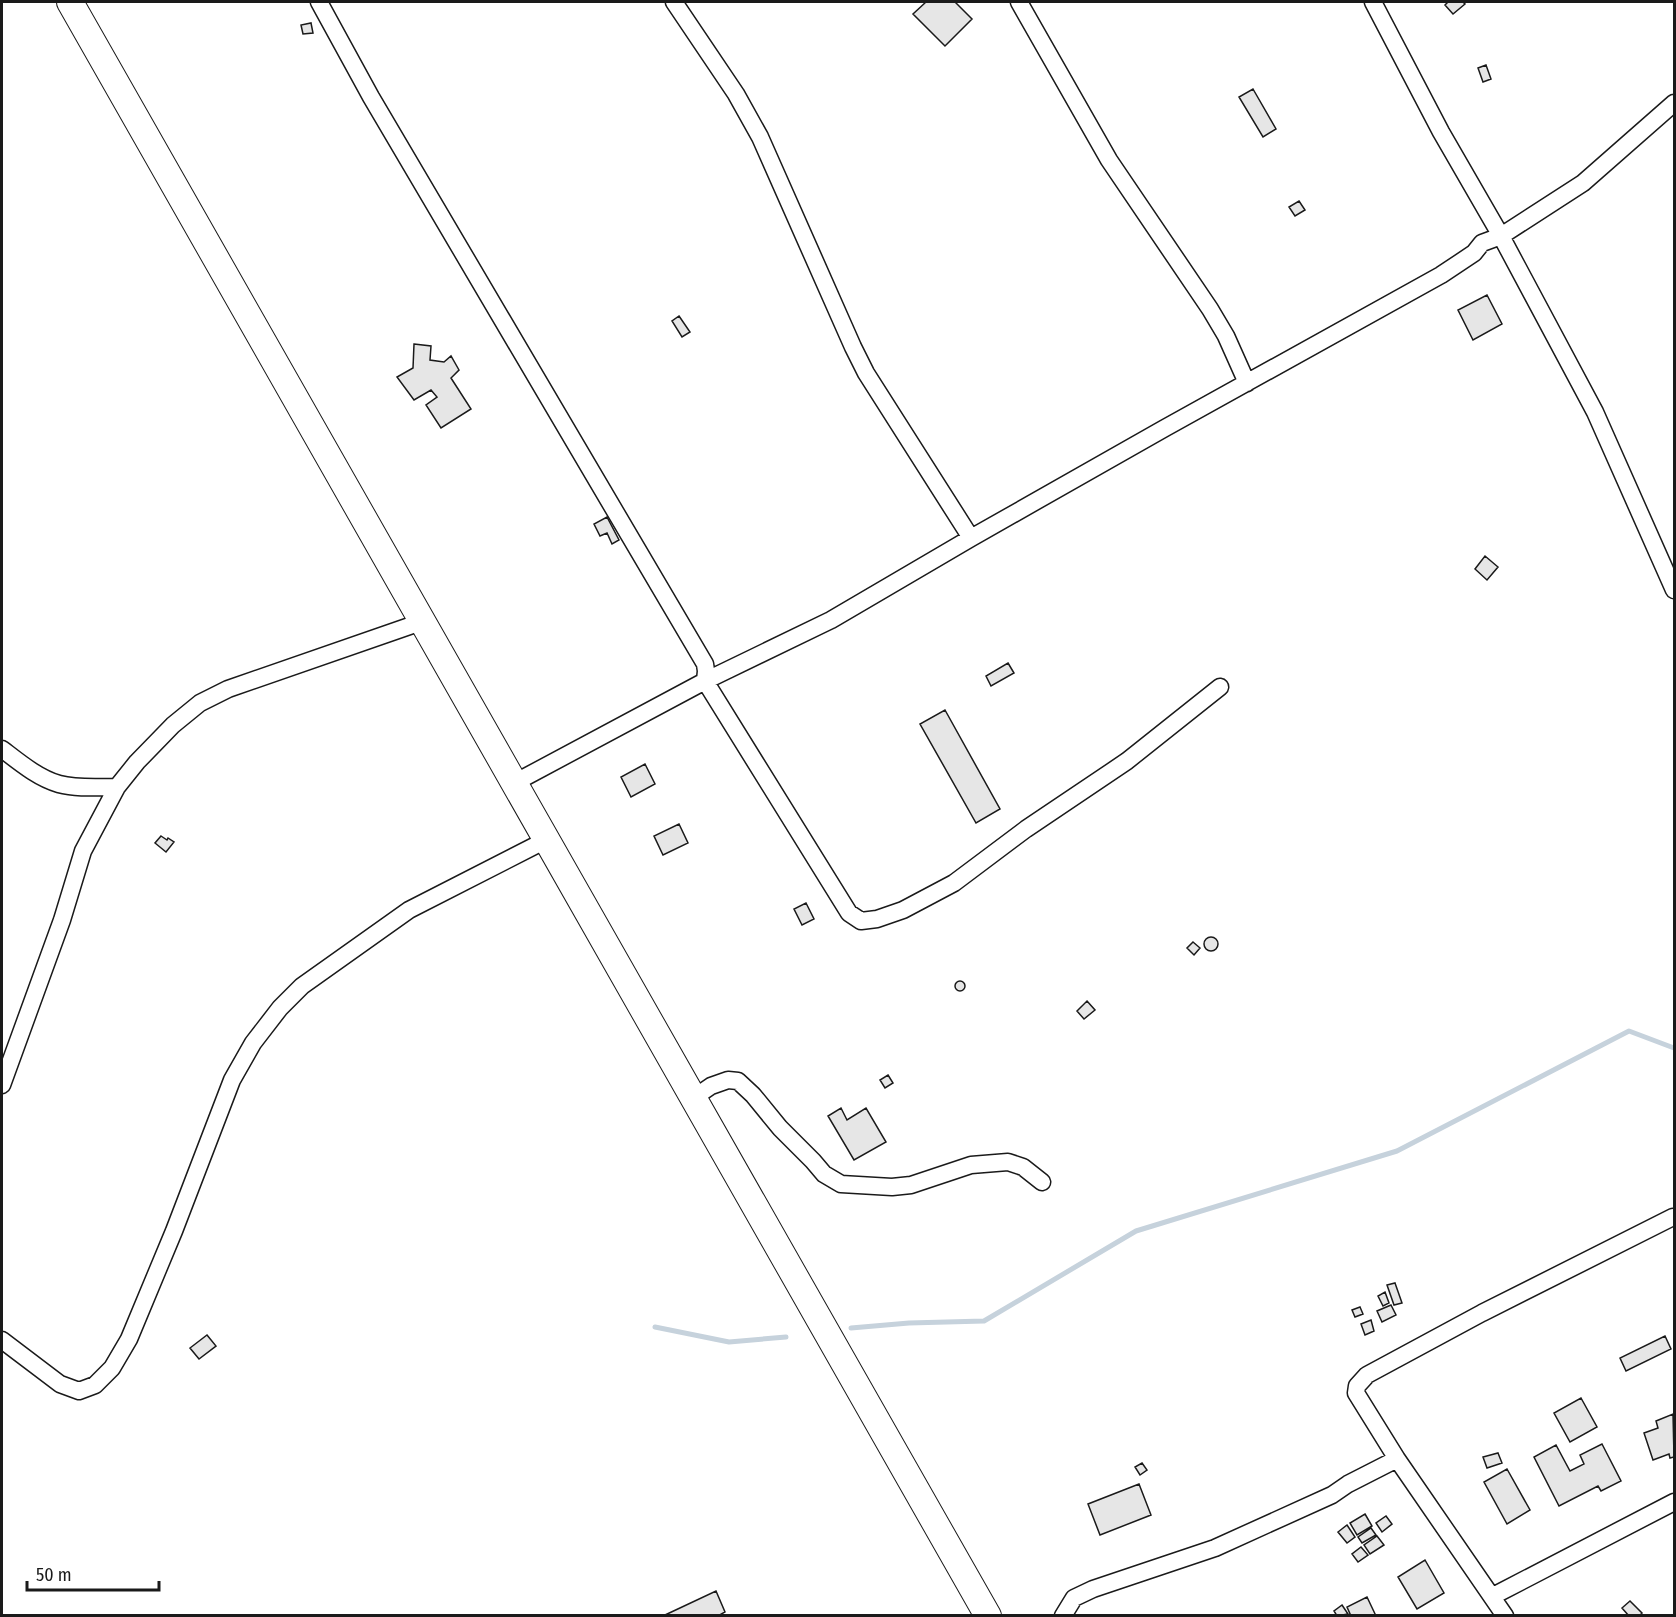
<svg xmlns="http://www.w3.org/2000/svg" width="1676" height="1617" font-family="'Fira Sans Condensed',sans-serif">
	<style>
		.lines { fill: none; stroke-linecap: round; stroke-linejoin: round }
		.stream { stroke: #c6d2dc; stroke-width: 5 }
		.building { fill: #e6e6e6; stroke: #1a1a1a; stroke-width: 1.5 }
		.minor-casing { stroke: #1a1a1a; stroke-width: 19 }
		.primary-casing { stroke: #1a1a1a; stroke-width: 28 }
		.minor { stroke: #fff; stroke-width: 16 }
		.primary { stroke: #fff; stroke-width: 26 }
	</style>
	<rect width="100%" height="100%" fill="#fff"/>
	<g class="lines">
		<path class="stream" d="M655,1327L729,1342L786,1337
			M851,1328L909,1323L984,1321L1136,1231L1397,1151L1629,1031L1674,1048"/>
	</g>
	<path class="building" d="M926,2H955L972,19L945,46L913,14Z
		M1448,2H1463L1465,4L1453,14L1445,5Z
		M311,23L313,33L303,34L301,25Z
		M1486,65L1491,79L1483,82L1478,68Z
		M1253,89L1276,129L1263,137L1239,97Z
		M1299,201L1305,210L1295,216L1289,207Z
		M1487,295L1502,324L1473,340L1458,310Z
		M679,316L690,332L682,337L672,321Z
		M414,344L431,346L430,360L444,362L451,356L459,370L451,378L471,409L441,428L426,405L437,397L431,390L414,400L397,377L413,368Z
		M607,517L619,540L612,544L607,533L600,536L594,524Z
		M1485,556L1498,567L1487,580L1475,569Z
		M1008,663L1014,673L991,686L986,676Z
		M945,710L1000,809L976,823L920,724Z
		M645,764L655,784L631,797L621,777Z
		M679,824L688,843L663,855L654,836Z
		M161,836L167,840L168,838L174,842L166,852L155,843Z
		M806,903L814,919L802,925L794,909Z
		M1204 944a7 7 0 1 1 14 0a7 7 0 1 1-14 0Z
		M1193,942L1200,948L1194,955L1187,948Z
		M955 986a5 5 0 1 1 10 0a5 5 0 1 1-10 0Z
		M1087,1001L1095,1010L1084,1019L1077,1011Z
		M888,1075L893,1083L885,1088L880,1080Z
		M841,1108L847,1120L866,1108L886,1142L854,1160L828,1116Z
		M1395,1283L1402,1303L1394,1305L1387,1285Z
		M1385,1292L1389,1303L1383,1306L1378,1296Z
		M1391,1305L1396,1315L1382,1322L1377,1311Z
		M1360,1307L1363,1314L1355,1317L1352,1310Z
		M1371,1320L1374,1331L1365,1335L1361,1324Z
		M207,1335L216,1346L199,1359L190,1348Z
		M1665,1336L1671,1349L1626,1371L1620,1358Z
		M1581,1398L1597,1427L1570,1442L1554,1413Z
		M1673,1414L1674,1457L1670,1458L1669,1454L1653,1460L1644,1433L1658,1428L1656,1421Z
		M1602,1444L1621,1481L1601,1491L1598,1486L1559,1506L1534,1457L1556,1445L1570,1471L1584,1464L1580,1455Z
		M1498,1453L1502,1463L1487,1468L1483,1457Z
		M1142,1463L1147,1470L1140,1475L1135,1467Z
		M1507,1469L1530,1510L1507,1524L1484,1482Z
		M1139,1484L1151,1515L1100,1535L1088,1504Z
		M1365,1514L1372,1526L1357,1535L1350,1523Z
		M1386,1516L1392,1524L1382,1532L1376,1523Z
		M1347,1525L1355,1537L1347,1543L1338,1532Z
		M1371,1528L1376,1535L1362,1543L1358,1537Z
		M1377,1536L1384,1545L1370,1554L1364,1545Z
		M1361,1547L1368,1555L1358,1562L1352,1554Z
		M1425,1560L1444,1593L1417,1609L1398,1577Z
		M716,1591L725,1612L718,1616L665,1615Z
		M1367,1597L1376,1616H1351L1347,1607Z
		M1630,1601L1642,1613L1639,1616H1629L1622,1608Z
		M1342,1605L1348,1614L1337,1616L1334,1611Z"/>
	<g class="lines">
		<g class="minor-casing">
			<path id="minor" d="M319,2L371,97L705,664L706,671L705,681L849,913L861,921L877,919L903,910L954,883L1026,829L1127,761L1220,687
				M674,2L736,94L760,137L853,347L866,373L971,538
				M1019,2L1109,160L1210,309L1226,336L1247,383
				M1373,2L1441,132L1501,236L1595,412L1674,590
				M2,749C19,762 38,778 59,784C78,789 98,787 117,787
				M516,782L705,681L831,620L971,538L1165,428L1441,275L1474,253L1482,243L1501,236L1583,183L1674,103
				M2,1085L62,920L83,851L117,787L137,762L173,725L200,703L228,689L424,621
				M695,1097L711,1086L728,1080L738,1081L753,1095L780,1128L813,1161L824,1174L841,1184L892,1187L911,1185L971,1165L1008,1162L1023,1167L1042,1182
				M2,1340L60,1384L79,1391L95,1385L112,1368L129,1339L174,1231L232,1080L253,1043L280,1008L302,986L409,910L548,839
				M1493,1596L1674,1502
				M1063,1616L1074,1598L1093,1589L1215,1548L1332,1495L1348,1484L1397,1459
				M1505,1616L1397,1459L1356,1393L1357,1386L1367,1375L1482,1313L1673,1217"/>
		</g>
		<g class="primary-casing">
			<path id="primary" d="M70,2C375,540 685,1076 988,1616"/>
		</g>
		<use href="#minor" class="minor"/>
		<use href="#primary" class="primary"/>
	</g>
	<rect width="1676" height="1617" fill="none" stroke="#1a1a1a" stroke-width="6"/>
	<path d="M27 1581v9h132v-9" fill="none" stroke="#1a1a1a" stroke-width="3"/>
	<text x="36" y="1581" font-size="18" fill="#1a1a1a" stroke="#ffffff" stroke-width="4.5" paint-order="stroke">50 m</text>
</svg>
